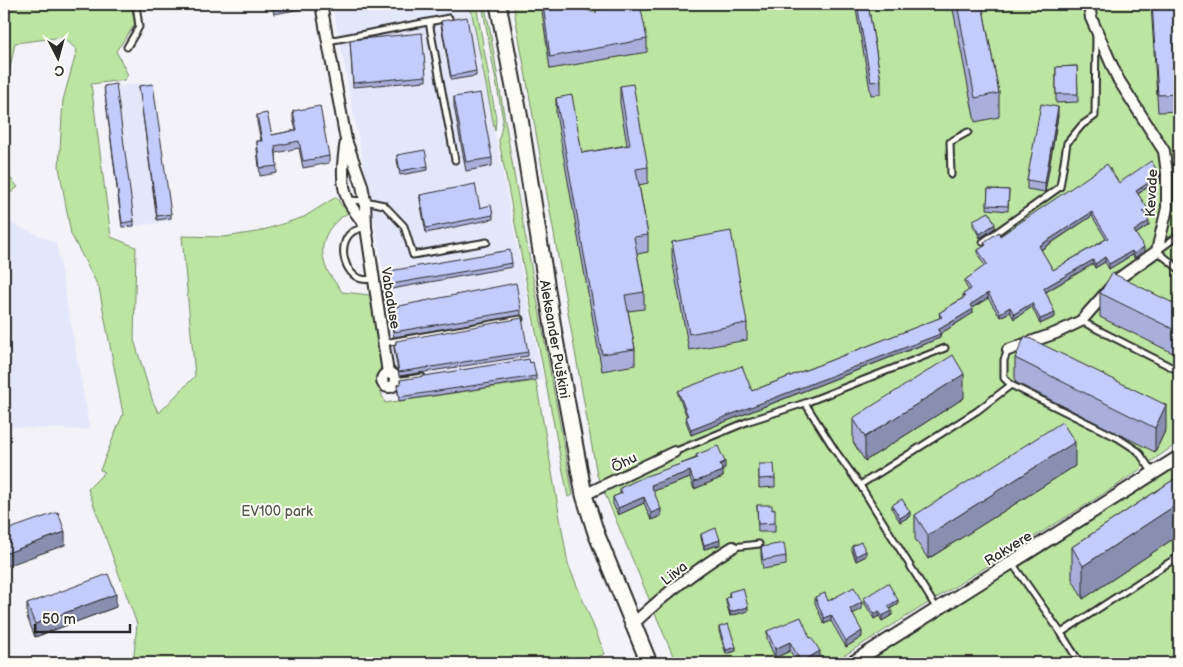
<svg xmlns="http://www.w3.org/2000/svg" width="1183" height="667" font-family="'Balsamiq Sans',sans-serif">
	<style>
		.built { fill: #e4e7fa }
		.green { fill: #bce5a1; stroke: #748866 }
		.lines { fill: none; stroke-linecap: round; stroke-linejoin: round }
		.service-casing { stroke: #2b2b2b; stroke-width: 9 }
		.minor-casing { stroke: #2b2b2b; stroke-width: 14 }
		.tertiary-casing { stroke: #2b2b2b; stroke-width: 16 }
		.secondary-casing { stroke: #2b2b2b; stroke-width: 19 }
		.service { stroke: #fdfcf7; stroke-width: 5 }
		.minor { stroke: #fdfcf7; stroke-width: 10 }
		.tertiary { stroke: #fdfcf7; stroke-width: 12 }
		.secondary { stroke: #fdfcf7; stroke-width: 15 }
		.wall { fill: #a9afda; stroke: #2b2b2b; fill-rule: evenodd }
		.shaded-wall { fill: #898fb1; stroke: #2b2b2b }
		.building { fill: #c4ccfd; stroke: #2b2b2b; fill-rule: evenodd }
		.labels { text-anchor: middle; stroke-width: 4; stroke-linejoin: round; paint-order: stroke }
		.street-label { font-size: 14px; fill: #2b2b2b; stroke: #fdfcf7 }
		.park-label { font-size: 14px; fill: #4f5a48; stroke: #fdfcf7 }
	</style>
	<rect width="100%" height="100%" fill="#f2f2f8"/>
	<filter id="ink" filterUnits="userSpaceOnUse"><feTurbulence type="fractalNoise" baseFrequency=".02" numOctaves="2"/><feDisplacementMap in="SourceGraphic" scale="10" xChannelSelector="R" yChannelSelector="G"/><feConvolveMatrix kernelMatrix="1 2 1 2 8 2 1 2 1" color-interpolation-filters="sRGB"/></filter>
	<g filter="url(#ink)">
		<path class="built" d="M332,4H470L543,380L399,401L377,278H383L384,276L369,193Z
			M153,82L172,221L121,228L103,88Z
			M4,220L56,243L90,430L4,427Z"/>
		<path class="green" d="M21,4H131L135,24L116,51L128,75L124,80L91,84L111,237L136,247L134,340L153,402L159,413L195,376L182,236L224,237L257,232L304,217L336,197L342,206L352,211C327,223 315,245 328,272C332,279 338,285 342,292L370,295L382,365L377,376V382L385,403L536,381L568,564L605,654L581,663H133L137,624L88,489L105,472L100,470L123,414L99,288L71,234L59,167L63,100L77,50L63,37L15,43L4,98V171L18,187L4,198V14Z
			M470,4H476L496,118L495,131Z
			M482,4H484L489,25L515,180L573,495L568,497L499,141L503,120Z
			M513,4H1179V442L1116,486L832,663H676L597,475Z
			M1179,455V663H852Z"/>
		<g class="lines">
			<g class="service-casing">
				<path id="service" d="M429,22L455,160
					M328,41L449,18
					M127,47L139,27L136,4
					M951,175L950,142L968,132
					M348,200L365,201L384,205L404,226L413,255L487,242
					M365,227C361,229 354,230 351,233C337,245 344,275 362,279C365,280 370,279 374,279
					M1179,235L1157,251L1179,269
					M983,242L1060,187L1067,143L1082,125L1095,116L1096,35
					M1081,321L1179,371
					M384,343L520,319
					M1008,350L1004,360V378L1011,385L1118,438L1138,451L1153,473
					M396,381L422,377
					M805,403L836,452L860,485L937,609
					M674,452L749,421L805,403L945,348
					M860,485L977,411L1011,385
					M733,547L759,544
					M1012,563L1061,633L1080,663
					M1061,633L1179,556"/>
			</g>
			<g class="minor-casing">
				<path id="minor" d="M321,4L346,140L362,185L365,201L366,227L388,373
					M346,141C343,159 340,183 348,200C352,209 360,218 366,227
					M1008,350L1056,333L1081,321L1118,279L1157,251L1167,208V173L1164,151L1118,79L1091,18L1089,4
					M382 380a7 7 0 1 1 14 0a7 7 0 1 1-14 0Z
					M584,495L674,452
					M633,624C664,595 698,568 733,547"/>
			</g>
			<g class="tertiary-casing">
				<path id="tertiary" d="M852,663L1179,457"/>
			</g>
			<g class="secondary-casing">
				<path id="secondary" d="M498,4L520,119L554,334L584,495L596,533L649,663"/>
			</g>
			<use href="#service" class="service"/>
			<use href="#minor" class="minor"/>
			<use href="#tertiary" class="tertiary"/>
			<use href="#secondary" class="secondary"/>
		</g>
		<path class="wall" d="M272,4H301V9L274,14Z
			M541,4H563V6L596,13V10L647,39V52L550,69Z
			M855,4H868L881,81V94L871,95Z
			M952,4H982L999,93V117L975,122Z
			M1151,4H1179V111L1158,112Z
			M441,21L476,71V76L451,80L441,25Z
			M350,40L426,76V81L353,87Z
			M1077,66L1078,102L1056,103V67Z
			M104,86L134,221V226L122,227Z
			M139,86L171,214V218L157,220Z
			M620,86L648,167V183L639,185L648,235V252L637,254L644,292V309L628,311L635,349V365L602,371L556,114V98L582,153L627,145L620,103Z
			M454,97L492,158V166L466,171L454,106Z
			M293,111L329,156V163L303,168L299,148L276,153L277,173L260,176L257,149V141H261L257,122V115L272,135L296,130L293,119Z
			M1058,116L1045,192L1027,189V180Z
			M397,155L428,166V170L400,175L397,160Z
			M1160,179L1138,194L1148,213L1145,215L1149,225L1136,234L1144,252L1134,258L1132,255L1109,269L1105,262L1095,268L1093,264L1046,292L1055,317L1040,324L1032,307L1014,319L1010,312L1000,317L988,298L972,308L973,313L940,334V338L691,435L686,421L687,417L678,395V391H752L940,318L939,313L963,298V294L969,291L965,284V280L985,266L978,255V250L985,246L984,242L1000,236L1119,183ZM1092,216L1106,239L1053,270L1041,250Z
			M988,189L1009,190L1008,211L987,209Z
			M420,195L480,208L493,215V219L426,233L420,200Z
			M973,220L995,228L980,238L973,225Z
			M672,242L747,323V340L689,350L672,259Z
			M512,263V267L386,290L384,277V272Z
			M1100,293L1179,306V356L1100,317Z
			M389,308L521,310V315L394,337L389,312Z
			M396,341L528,352V356L399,376L394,349V345H396Z
			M1015,358L1166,429L1155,452L1015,382Z
			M530,363L536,376V380L399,401L397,385L400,384V380Z
			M964,398L865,461L853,442V418Z
			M696,455L725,468L722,470L723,477L694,489L690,478L653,491L661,516L651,520L644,503L618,515L613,504V497L620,494V488L696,458Z
			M759,464L775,478V487L759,488Z
			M1075,466L928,559L915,539V515Z
			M1179,476V535L1083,599L1072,579V547Z
			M757,505L772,510L775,523V532H758Z
			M892,505L910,516L900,522L892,509Z
			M701,534L720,545L704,549L701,538Z
			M852,546L866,556L856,561L852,551Z
			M761,547L786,556V565L763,569L761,556Z
			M729,592L748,611L730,616L726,602V598L729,597Z
			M815,597L862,609L852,614L862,637L846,647L831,621L824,624L815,603Z
			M864,598L898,604L890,609L892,615L882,621L879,616L874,619L864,602Z
			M27,604L116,607L35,637L27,617Z
			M719,627L736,651L726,654L719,631Z
			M767,631L810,638L820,660L814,663H797L790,651L775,658L767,639Z"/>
		<path class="shaded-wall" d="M1058,107V116L1045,192V183Z
			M1160,175V179L1136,195V191Z
			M1148,209V213L1143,216V211Z
			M1092,212V216L1039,251V246Z
			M1149,221V225L1134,235V231Z
			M995,224V228L980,238V234Z
			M1144,247V252L1134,258V254Z
			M1132,251V255L1109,269V264Z
			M1105,257V262L1095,268V264Z
			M1093,260V264L1044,293V288Z
			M988,293V298L970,309V305Z
			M1032,303V307L1014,319V314Z
			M1010,307V312L1000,317V313Z
			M973,309V313L940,334V338L691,435V430L938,330Z
			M1055,313V317L1040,324V319Z
			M964,374V398L865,461V437Z
			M1166,405V429L1155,452V428Z
			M1075,442V466L928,559V535Z
			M725,462V468L720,471V464Z
			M690,471V478L651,492V485Z
			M723,471V477L694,489V482Z
			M644,497V503L618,515V508Z
			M1179,503V535L1083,599V566Z
			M661,509V516L651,520V513Z
			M910,512V516L900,522V518Z
			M65,532V545L4,567V554Z
			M720,540V545L704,549V545Z
			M866,551V556L856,561V556Z
			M116,594V607L35,637V624Z
			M898,600V604L888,610V606Z
			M862,602V609L850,615V609Z
			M748,607V611L730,616V612Z
			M879,611V616L874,619V614Z
			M892,611V615L882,621V616Z
			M831,615V621L824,624V618Z
			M862,631V637L846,647V641Z
			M790,642V651L775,658V649Z
			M736,647V651L726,654V650Z
			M820,651V660L814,663H801V662Z"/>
		<path class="building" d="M543,4H551L584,9L596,13V10L635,4H640L647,39L550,57Z
			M857,4H868L881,81L871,82Z
			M957,4H982L999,93L975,98Z
			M1152,4H1179V94L1158,95Z
			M467,17L476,71L451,76L441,21Z
			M422,33L426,76L353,83L350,40Z
			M1077,66L1078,94H1056V67Z
			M116,84L134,221L122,223L104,86Z
			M153,84L171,214L157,216L139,86Z
			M633,84L648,167L636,169L648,235L634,237L644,292L625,295L635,349L602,354L556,98L572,95L582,153L630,145L620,86Z
			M480,93L492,158L466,162L454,97Z
			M1041,104L1058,107L1045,183L1027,180Z
			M320,106L329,156L303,161L299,141L275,146L277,166L260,168L257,141H262L257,115L267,113L272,135L297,130L293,111Z
			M425,150L428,166L400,171L397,155Z
			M1151,161L1160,175L1136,191L1148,209L1143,211L1149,221L1134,231L1144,247L1134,254L1132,251L1109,264L1105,257L1095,264L1093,260L1044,288L1055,313L1040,319L1032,303L1014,314L1010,307L1000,313L988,293L970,305L973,309L938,330L940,334L691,430L686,417L688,416L678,391L742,366L752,391L942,317L939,313L965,297L963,294L971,289L965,280L987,264L978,250L986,245L984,242L999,232L1000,236L1107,164L1119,183ZM1092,212L1108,238L1053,270L1039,246Z
			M475,184L480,208L491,205L493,215L426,228L420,195Z
			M988,189L1009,190L1008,206L987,205Z
			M989,212L995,224L980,234L973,220Z
			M731,231L747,323L689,334L672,242Z
			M510,250L512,263L386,285L384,272Z
			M1112,273L1179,306V332L1100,293Z
			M516,283L521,310L394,332L389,308Z
			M522,318L528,352L399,372L394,345L396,344V341Z
			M1025,336L1166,405L1155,428L1015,358Z
			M953,355L964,374L865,437L853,418Z
			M529,359L530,363L533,362L536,376L399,397L397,385L401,384L400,380Z
			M1062,422L1075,442L928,535L915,515Z
			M718,446L725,462L720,464L723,471L694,482L690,471L651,485L661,509L651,513L644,497L618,508L613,497L622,493L620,488L646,476L698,458L696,455Z
			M759,464H774L775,478L759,479Z
			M1179,476V503L1083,566L1072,547Z
			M902,499L910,512L900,518L892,505Z
			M757,505H772V510L775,509V523L758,524Z
			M58,512L65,532L4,554V531Z
			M716,528L720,540L704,545L701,534Z
			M861,542L866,551L856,556L852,546Z
			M784,543L786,556L763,560L761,547Z
			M108,574L116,594L35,624L27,604Z
			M888,583L898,600L888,606L892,611L882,616L879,611L874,614L864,598Z
			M854,587L862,602L850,609L862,631L846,641L831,615L824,618L815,597L825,593L828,601Z
			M743,588L748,607L730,612L726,598L730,597L729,592Z
			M801,617L810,638L811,637L820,651L801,662L790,642L775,649L767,631Z
			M728,624L736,647L726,650L719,627Z"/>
	</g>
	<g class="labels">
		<g class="street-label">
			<text transform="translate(1151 193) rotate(-87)" y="5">Kevade</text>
			<text transform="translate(391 298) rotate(81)" y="5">Vabaduse</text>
			<text transform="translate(555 339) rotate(80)" y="5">Aleksander Puškini</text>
			<text transform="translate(624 462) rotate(-26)" y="5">Õhu</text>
			<text transform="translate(1008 548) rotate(-32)" y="5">Rakvere</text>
			<text transform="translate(674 573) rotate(-38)" y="5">Liiva</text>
		</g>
		<g class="park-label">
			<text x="277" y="516">EV100 park</text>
		</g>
	</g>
	<rect width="1183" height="667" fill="none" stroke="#fdfcf7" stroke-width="20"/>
	<rect x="10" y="10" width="1163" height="647" fill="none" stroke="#2b2b2b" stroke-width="2" filter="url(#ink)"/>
	<g transform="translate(58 58) rotate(174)" stroke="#fdfcf7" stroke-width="4" paint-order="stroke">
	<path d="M0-4L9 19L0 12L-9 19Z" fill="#2b2b2b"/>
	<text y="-8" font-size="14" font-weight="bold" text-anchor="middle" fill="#2b2b2b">С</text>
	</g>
	<path d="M35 624v8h95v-8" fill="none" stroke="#2b2b2b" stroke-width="2.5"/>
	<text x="42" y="624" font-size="15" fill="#2b2b2b" stroke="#fdfcf7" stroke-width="4" paint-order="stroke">50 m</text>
</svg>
